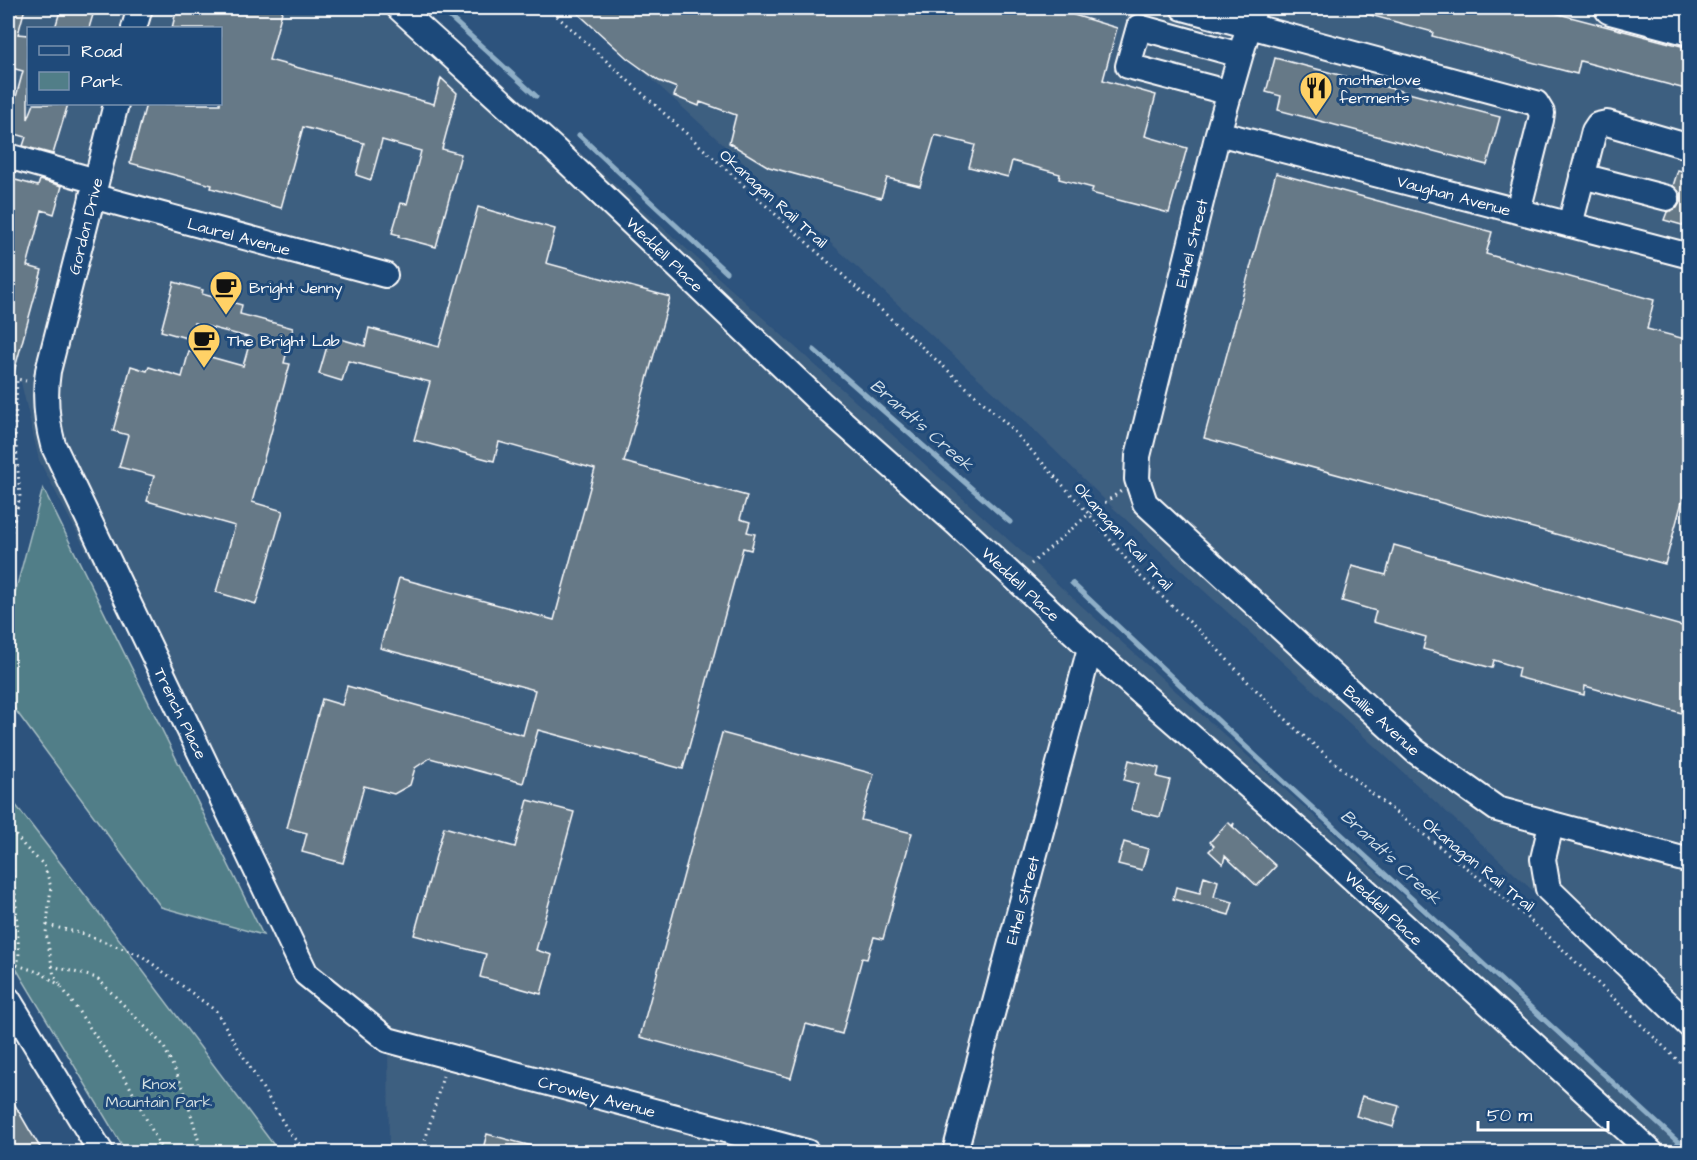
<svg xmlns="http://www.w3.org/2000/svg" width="1697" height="1160" font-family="'Architects Daughter',sans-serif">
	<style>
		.built { fill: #3e5e80; fill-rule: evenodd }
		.green { fill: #517e88; stroke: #a8bec4; stroke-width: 1.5 }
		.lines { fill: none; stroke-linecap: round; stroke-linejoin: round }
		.stream { stroke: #8fafc7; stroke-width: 5 }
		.building { fill: #667987; stroke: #fff; stroke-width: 1.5 }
		.minor-casing { stroke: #fff; stroke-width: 28 }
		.major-casing { stroke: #fff; stroke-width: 36 }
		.path { stroke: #fff; stroke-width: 3; stroke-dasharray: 1.5 4.5; stroke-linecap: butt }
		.minor { stroke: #1f4a7a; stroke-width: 24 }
		.major { stroke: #1f4a7a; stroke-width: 32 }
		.labels { text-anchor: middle; stroke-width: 6; stroke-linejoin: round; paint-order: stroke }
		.poi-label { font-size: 16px; fill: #fff; stroke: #1f4a7a; text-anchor: start }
		.street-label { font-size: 16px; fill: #fff; stroke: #1f4a7a }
		.park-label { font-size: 16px; fill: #d4dfe1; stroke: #1f4a7a }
		.water-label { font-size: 18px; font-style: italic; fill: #d0dee8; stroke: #1f4a7a }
	</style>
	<rect width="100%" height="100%" fill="#2d537d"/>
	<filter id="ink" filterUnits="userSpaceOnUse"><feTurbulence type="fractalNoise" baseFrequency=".0167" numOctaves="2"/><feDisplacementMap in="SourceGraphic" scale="12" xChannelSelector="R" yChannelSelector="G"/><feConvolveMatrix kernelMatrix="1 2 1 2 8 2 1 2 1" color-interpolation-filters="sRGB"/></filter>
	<g filter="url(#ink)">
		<path class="built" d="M8,8H420L1686,1152H389L388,1040L306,974L39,460L21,382L8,378ZM28,28H220V104H28Z
			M574,8H1676L1689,11V1033L1111,506L1023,419Z"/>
		<path class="green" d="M43,488L263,935L161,907L11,704L8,703V619Z
			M8,795L119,939L279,1152H126L8,955Z"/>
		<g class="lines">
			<path class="stream" d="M440,8L536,96
				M579,135L726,272
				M814,350L1010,522
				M1072,583L1259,759L1689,1152"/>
		</g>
		<path class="building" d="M8,8H25L18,34L28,35V119L34,104H68L53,154L23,146L26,137L8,132V95L16,97L23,71L8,67Z
			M61,8H95L89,28H55Z
			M177,8H283L269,60L434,104L441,78L457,93L442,149L461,154L436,247L398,237L399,235L392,233L401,203L407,204L421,151L382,140L371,180L356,175L364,143L303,127L281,208L211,188L212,185L130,163L146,104H220V28H172Z
			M572,8H1068L1076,10L1074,15L1117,28L1103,80L1156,95L1145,136L1187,148L1169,213L1091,193L1093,188L1059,179L1060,174L1012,161L1008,177L969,167L975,145L935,135L920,186L887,178L881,198L769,167L729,143L736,115L700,102L699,106L674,96L677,88L659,81L627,58Z
			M1359,8H1536L1689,48V90L1580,61L1577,74L1432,36L1433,32L1359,12Z
			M1275,58L1500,117L1487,165L1278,110L1281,96L1266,92Z
			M1678,170L1689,173V227L1664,220L1667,212L1677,208L1681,201V194L1673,186Z
			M1276,173L1492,232L1486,254L1654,300L1647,329L1689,340V476L1665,564L1204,438Z
			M8,178L38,186L40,180L62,186L54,214L42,210L27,266L42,270L12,379L8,378Z
			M478,207L555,229L546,263L670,297L624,462L747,496L740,519L750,522L747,532L755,534L751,550L743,548L683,769L538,730L523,783L430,758L415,768L410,785L394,794L364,786L343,863L302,852L307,833L287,828L322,699L342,705L347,686L523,735L535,690L380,648L399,578L554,620L595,469L499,442L494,461L414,440L430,382L348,361L342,381L319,374L330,336L365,346L369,328L439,347Z
			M174,282L203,290L202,294L242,305L240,314L293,328L284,363L290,364L252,502L283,511L256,604L216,592L235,526L147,501L154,476L119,467L128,435L113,431L131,366L147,371L149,367L182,377L189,351L243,366L251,338L194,323L190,339L161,331Z
			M1394,545L1689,628V715L1585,686L1584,695L1517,677L1519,668L1494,660L1492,668L1423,649L1426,637L1373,622L1376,611L1342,601L1352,566L1386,575Z
			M722,733L874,774L861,820L912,833L883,939L874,937L867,959L862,958L842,1034L806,1024L791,1078L640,1037Z
			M1129,760L1159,768L1157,777L1170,780L1160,817L1131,810L1138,784L1124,780Z
			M528,800L574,812L536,950L552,955L541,994L480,977L486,954L414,935L444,827L515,847Z
			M1228,822L1232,826L1234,823L1233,827L1276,866L1257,886L1225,856L1223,864L1209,851L1214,846L1210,842Z
			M1124,842L1148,849L1142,870L1118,864Z
			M1204,876L1218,881L1214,897L1233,902L1229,915L1173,899L1176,887L1200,893Z
			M8,1093L30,1131L43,1152H8Z
			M1362,1096L1399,1106L1393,1127L1356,1116Z
			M487,1134L539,1148L538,1152H482Z"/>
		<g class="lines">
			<g class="minor-casing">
				<path id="minor" d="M399,8L554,149L821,403L956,523L1090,648L1328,856L1651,1152
					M1183,8L1536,103L1542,113L1541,120L1518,211
					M1254,8L1218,133L1138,456L1137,479L1145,503L1415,751L1497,809L1690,861
					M134,28L140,8
					M1230,93L1128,66L1139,27L1240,55
					M116,104L48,371C44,397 46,419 53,445L306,974L388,1040L807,1152
					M1218,133L1690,256
					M8,156L96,181
					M1582,176L1667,198
					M92,196L385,275
					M1570,225L1594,131L1598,125L1607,123L1690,147
					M1551,825L1543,859L1548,889L1690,1026
					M8,999L101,1152
					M955,1152L1090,648"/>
			</g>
			<g class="major-casing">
				<path id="major" d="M1611,8L1690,29"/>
			</g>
			<path class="path" d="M548,8L1008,425L1089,514L1141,577L1208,639L1249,683L1300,733L1370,792L1498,893L1554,941L1690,1072
				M8,543L20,497L15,433L17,379L26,381
				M1031,564L1089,514L1121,491
				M8,826L26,848L44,865L51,887L46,933L54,976L128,1083L163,1152
				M8,828L16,904L19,956L13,981
				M47,925L84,934L142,956L216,1011L289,1132L306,1152
				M17,965L41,973L61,986
				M52,966L97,978L163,1045L184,1090L199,1142V1152
				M422,1152L443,1076"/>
			<use href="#minor" class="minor"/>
			<use href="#major" class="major"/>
		</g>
	</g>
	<defs>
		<g id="restaurant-pin" transform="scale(1.725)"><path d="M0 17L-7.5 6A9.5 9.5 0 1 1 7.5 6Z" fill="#ffd166" stroke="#1f4a7a"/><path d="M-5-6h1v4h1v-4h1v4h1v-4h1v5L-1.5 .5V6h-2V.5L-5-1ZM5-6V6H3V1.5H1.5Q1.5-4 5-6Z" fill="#111"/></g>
		<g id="cafe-pin" transform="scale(1.725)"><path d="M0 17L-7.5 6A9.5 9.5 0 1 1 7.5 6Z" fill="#ffd166" stroke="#1f4a7a"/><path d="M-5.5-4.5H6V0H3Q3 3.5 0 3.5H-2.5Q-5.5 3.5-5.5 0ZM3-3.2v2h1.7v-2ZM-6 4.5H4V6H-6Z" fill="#111"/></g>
	</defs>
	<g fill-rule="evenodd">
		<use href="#restaurant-pin" x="1316" y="88"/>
		<use href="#cafe-pin" x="226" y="287"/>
		<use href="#cafe-pin" x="204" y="340"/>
	</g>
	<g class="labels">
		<g class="poi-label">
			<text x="1339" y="85">motherlove<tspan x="1339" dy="18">ferments</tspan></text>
			<text x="249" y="293">Bright Jenny</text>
			<text x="227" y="346">The Bright Lab</text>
		</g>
		<g class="street-label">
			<text transform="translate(1454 195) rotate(15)" y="6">Vaughan Avenue</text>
			<text transform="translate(774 198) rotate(42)" y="6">Okanagan Rail Trail</text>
			<text transform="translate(85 226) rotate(-76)" y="6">Gordon Drive</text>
			<text transform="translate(239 236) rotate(15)" y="6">Laurel Avenue</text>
			<text transform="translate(1191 243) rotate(-76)" y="6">Ethel Street</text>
			<text transform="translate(665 254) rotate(44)" y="6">Weddell Place</text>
			<text transform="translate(1124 536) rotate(48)" y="6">Okanagan Rail Trail</text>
			<text transform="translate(1021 584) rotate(43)" y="6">Weddell Place</text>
			<text transform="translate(181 713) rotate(64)" y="6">Trench Place</text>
			<text transform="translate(1382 720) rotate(42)" y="6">Baillie Avenue</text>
			<text transform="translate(1479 864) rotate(39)" y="6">Okanagan Rail Trail</text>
			<text transform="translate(1022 900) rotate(-75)" y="6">Ethel Street</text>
			<text transform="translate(1384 908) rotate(43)" y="6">Weddell Place</text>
			<text transform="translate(597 1096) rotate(15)" y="6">Crowley Avenue</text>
		</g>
		<g class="park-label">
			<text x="159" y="1089">Knox<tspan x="159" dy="18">Mountain Park</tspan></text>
		</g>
		<g class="water-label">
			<text transform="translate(922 425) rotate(41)" y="6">Brandt's Creek</text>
			<text transform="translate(1391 857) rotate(43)" y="6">Brandt's Creek</text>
		</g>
	</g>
	<rect width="1697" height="1160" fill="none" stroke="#1f4a7a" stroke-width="30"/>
	<rect x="15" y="15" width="1667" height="1130" fill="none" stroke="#fff" stroke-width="2" filter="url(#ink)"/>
	<rect x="27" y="27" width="195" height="78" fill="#1f4a7a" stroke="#7992af" stroke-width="1.5"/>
	<rect x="39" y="46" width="30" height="9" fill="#1f4a7a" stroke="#7992af" stroke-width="1.5"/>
	<text x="81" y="57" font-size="18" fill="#ffffff">Road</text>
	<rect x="39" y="72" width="30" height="18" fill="#517e88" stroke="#7992af" stroke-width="1.5"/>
	<text x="81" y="87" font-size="18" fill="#ffffff">Park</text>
	<path d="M1478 1121v9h130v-9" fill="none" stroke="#ffffff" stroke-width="3"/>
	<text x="1487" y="1121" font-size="18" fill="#ffffff" stroke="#1f4a7a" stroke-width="4.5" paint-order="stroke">50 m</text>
</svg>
